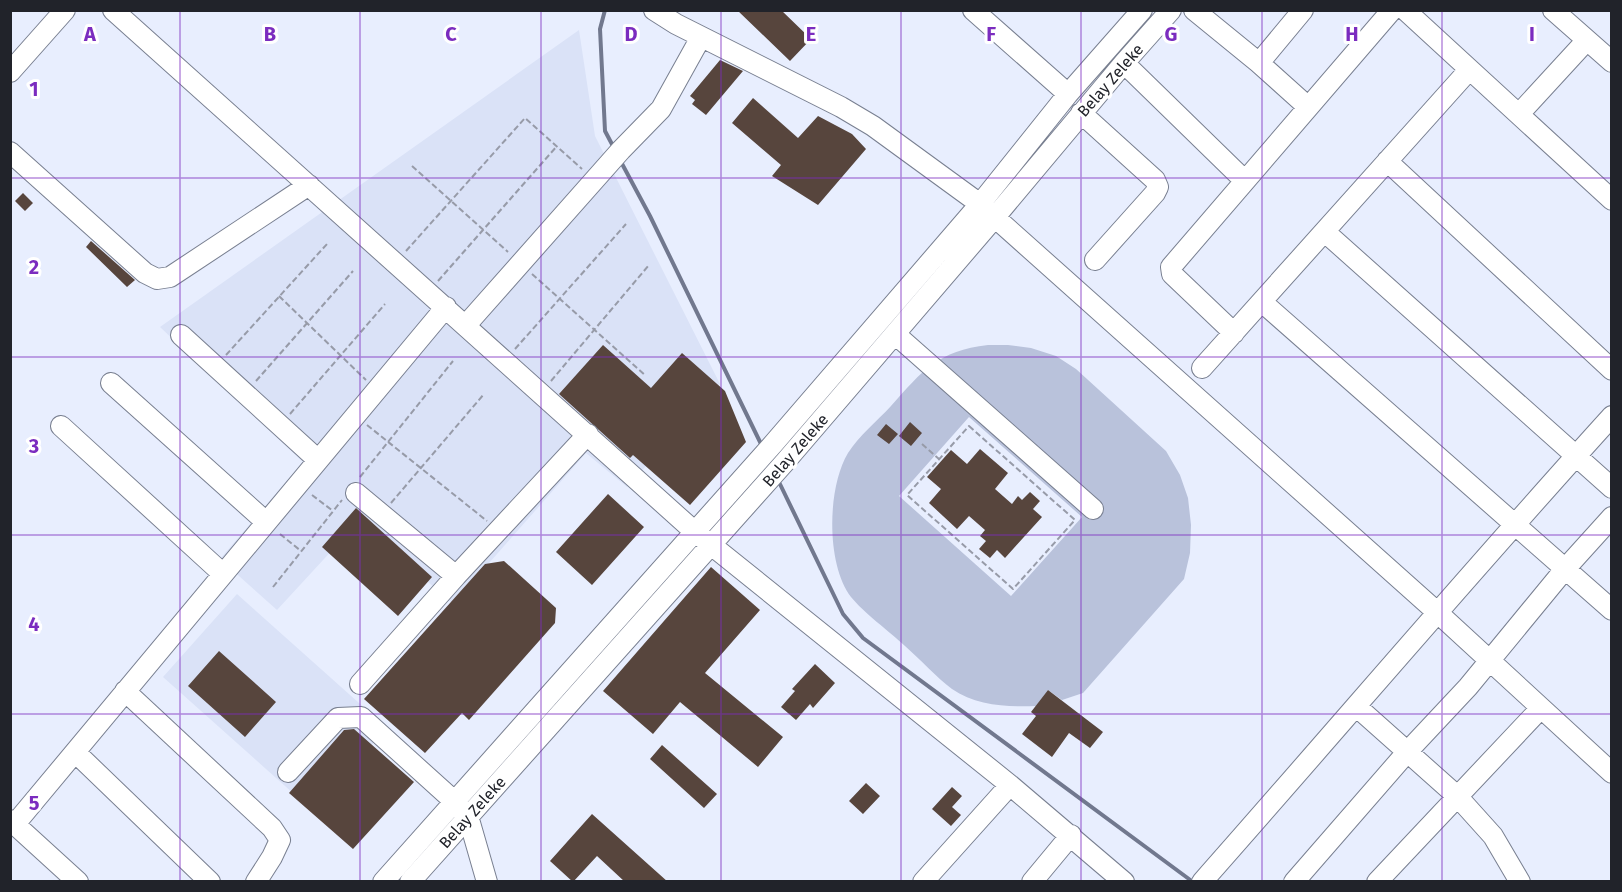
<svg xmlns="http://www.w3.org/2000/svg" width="1622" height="892" font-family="'Fira Sans',sans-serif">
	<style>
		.built { fill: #dae2f7 }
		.green { fill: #b9c2db; fill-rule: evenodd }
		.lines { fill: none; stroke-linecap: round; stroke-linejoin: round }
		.stream { stroke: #71788e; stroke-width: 4 }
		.building { fill: #57453d }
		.minor-casing { stroke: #787f90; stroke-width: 22 }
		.path { stroke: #979ba8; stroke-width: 2; stroke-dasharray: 6 3; stroke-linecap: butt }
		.minor { stroke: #fff; stroke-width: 20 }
		.grid { fill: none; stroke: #7b2cbf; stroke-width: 1.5; stroke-opacity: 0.55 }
		.labels { text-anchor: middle; stroke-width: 6; stroke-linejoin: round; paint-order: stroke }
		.street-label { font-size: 16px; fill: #21232a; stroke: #fff }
		.grid-label { font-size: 20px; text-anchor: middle; font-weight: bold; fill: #7b2cbf; stroke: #fff; stroke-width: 6; stroke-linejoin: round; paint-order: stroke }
	</style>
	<rect width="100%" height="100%" fill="#e8eefe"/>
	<path class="built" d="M579,30L595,136L720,384L627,487L586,453L453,604L359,521L277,610L220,559L303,462L160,327Z
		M237,594L387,728L313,811L163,677Z"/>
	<path class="green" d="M988,345H1008L1031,348L1056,356L1076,369L1166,451L1180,475L1188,498L1191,525L1190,553L1184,579L1083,693L1062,700L1048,690L1036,706C1008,707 976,706 952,689C936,677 921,660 905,646C890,632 863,612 851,597C826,564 827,488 848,453C859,436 877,421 891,406C923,370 938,351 988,345ZM969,417L1082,517L1011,596L899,496Z"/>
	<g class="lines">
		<path class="stream" d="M605,10L600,29L605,131L614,148
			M620,160L650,216L762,446
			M778,480L843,614L863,638L1193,882"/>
	</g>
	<path class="building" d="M737,10H781L811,39L790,61Z
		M720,60L743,71L706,115L692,104L695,100L690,96Z
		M753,98L798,138L818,116L852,134L866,149L818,205L772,176L781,165L732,123Z
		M23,193L33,203L25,211L15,201Z
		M91,241L135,280L127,287L86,247Z
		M603,345L651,388L682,353L725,391L746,442L690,505L633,455L630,458L559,394Z
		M910,422L922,433L911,446L899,436Z
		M886,424L898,434L889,444L877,435Z
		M980,449L1008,473L995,489L1012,504L1018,496L1022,500L1030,492L1040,501L1033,509L1042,517L1005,558L997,550L990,558L979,549L986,541L980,536L985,530L969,516L957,529L929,503L941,489L927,477L951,450L967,464Z
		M608,494L644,527L592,585L556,552Z
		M356,508L432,577L398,616L322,547Z
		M504,561L556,608L555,623L469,720L462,713L425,753L364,699L485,564Z
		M711,567L760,610L705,673L783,737L758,767L680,702L653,734L603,691Z
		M219,651L276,702L245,737L188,686Z
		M815,664L835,683L813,708L810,704L796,720L781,707L795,691L792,689Z
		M1048,690L1103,732L1090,748L1069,733L1052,757L1022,734L1036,716L1031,712Z
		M354,729L414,782L353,849L289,793L344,730Z
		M662,745L717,794L704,808L650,759Z
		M866,783L880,796L863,814L849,801Z
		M952,787L962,796L952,807L961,815L951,826L932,809Z
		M592,814L668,882H625L597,856L573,882L550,861Z"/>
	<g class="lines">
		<g class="minor-casing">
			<path id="minor" d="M113,10L695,532L1010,785L1124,882
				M654,10L676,24L841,107L873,126L980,204L1438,613L1612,773
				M973,10L1068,94
				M1194,10L1259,63L1308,107
				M1405,10L1612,200
				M1553,10L1612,62
				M1124,63L1244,180
				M1259,63L1303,10
				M10,72L65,10
				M1081,113L1155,180L1158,187L1155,193L1095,260
				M1519,114L1587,40
				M10,152L145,273L157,279L170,277L309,185
				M1387,161L1612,370
				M1325,232L1612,488
				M1262,302L1612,610
				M466,325L621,150L661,109L701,37
				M1234,333L1172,274L1171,267L1392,10
				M895,334L1093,509
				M181,335L318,460
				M1202,368L1469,70
				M111,383L266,522
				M61,426L223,574
				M356,493L456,576
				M360,684L456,576L588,434
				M125,691L272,828L280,840L272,857L256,882
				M1357,707L1457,796L1493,836L1520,882
				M75,752L210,882
				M288,772L338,718L361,717L454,801L468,816L487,882
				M10,820L78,882
				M15,824L446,307
				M383,882L774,443L980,204L1068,94L1142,10
				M410,882L785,462L995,217L1124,63L1171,10
				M923,882L1010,785
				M1032,882L1071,835
				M1202,882C1339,727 1473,569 1612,416
				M1294,882L1408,751L1468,687L1565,569L1612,517
				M1377,882L1541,708"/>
		</g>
		<path class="path" d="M412,166L508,252
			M406,251L525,118L582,169
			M532,274L646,376
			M438,281L557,146
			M279,296L366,380
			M515,349L626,224
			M226,355L327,244
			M256,381L353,271
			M551,381L649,265
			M290,414L385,304
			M367,425L487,521
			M969,426L1075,520L1013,589L907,495Z
			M922,444L939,459
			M360,477L453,361
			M312,495L333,511
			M391,503L484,394
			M280,534L301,551
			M273,587L342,500"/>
		<use href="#minor" class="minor"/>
	</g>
	<path class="grid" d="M180,10V882M360,10V882M541,10V882M721,10V882M901,10V882M1081,10V882M1262,10V882M1442,10V882M10,178H1612M10,357H1612M10,535H1612M10,714H1612"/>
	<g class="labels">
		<g class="street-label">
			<text transform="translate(1110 80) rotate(-49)" y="6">Belay Zeleke</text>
			<text transform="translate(795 450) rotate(-49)" y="6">Belay Zeleke</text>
			<text transform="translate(472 812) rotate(-48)" y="6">Belay Zeleke</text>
		</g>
	</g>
	<g class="grid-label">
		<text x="90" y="41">A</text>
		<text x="270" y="41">B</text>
		<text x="451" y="41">C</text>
		<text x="631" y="41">D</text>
		<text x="811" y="41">E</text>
		<text x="991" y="41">F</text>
		<text x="1171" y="41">G</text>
		<text x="1352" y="41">H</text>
		<text x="1532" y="41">I</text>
		<text x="34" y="96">1</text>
		<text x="34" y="274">2</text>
		<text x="34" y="453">3</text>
		<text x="34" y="631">4</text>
		<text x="34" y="810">5</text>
	</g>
	<rect width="1622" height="892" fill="none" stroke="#21232a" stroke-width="24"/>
</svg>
